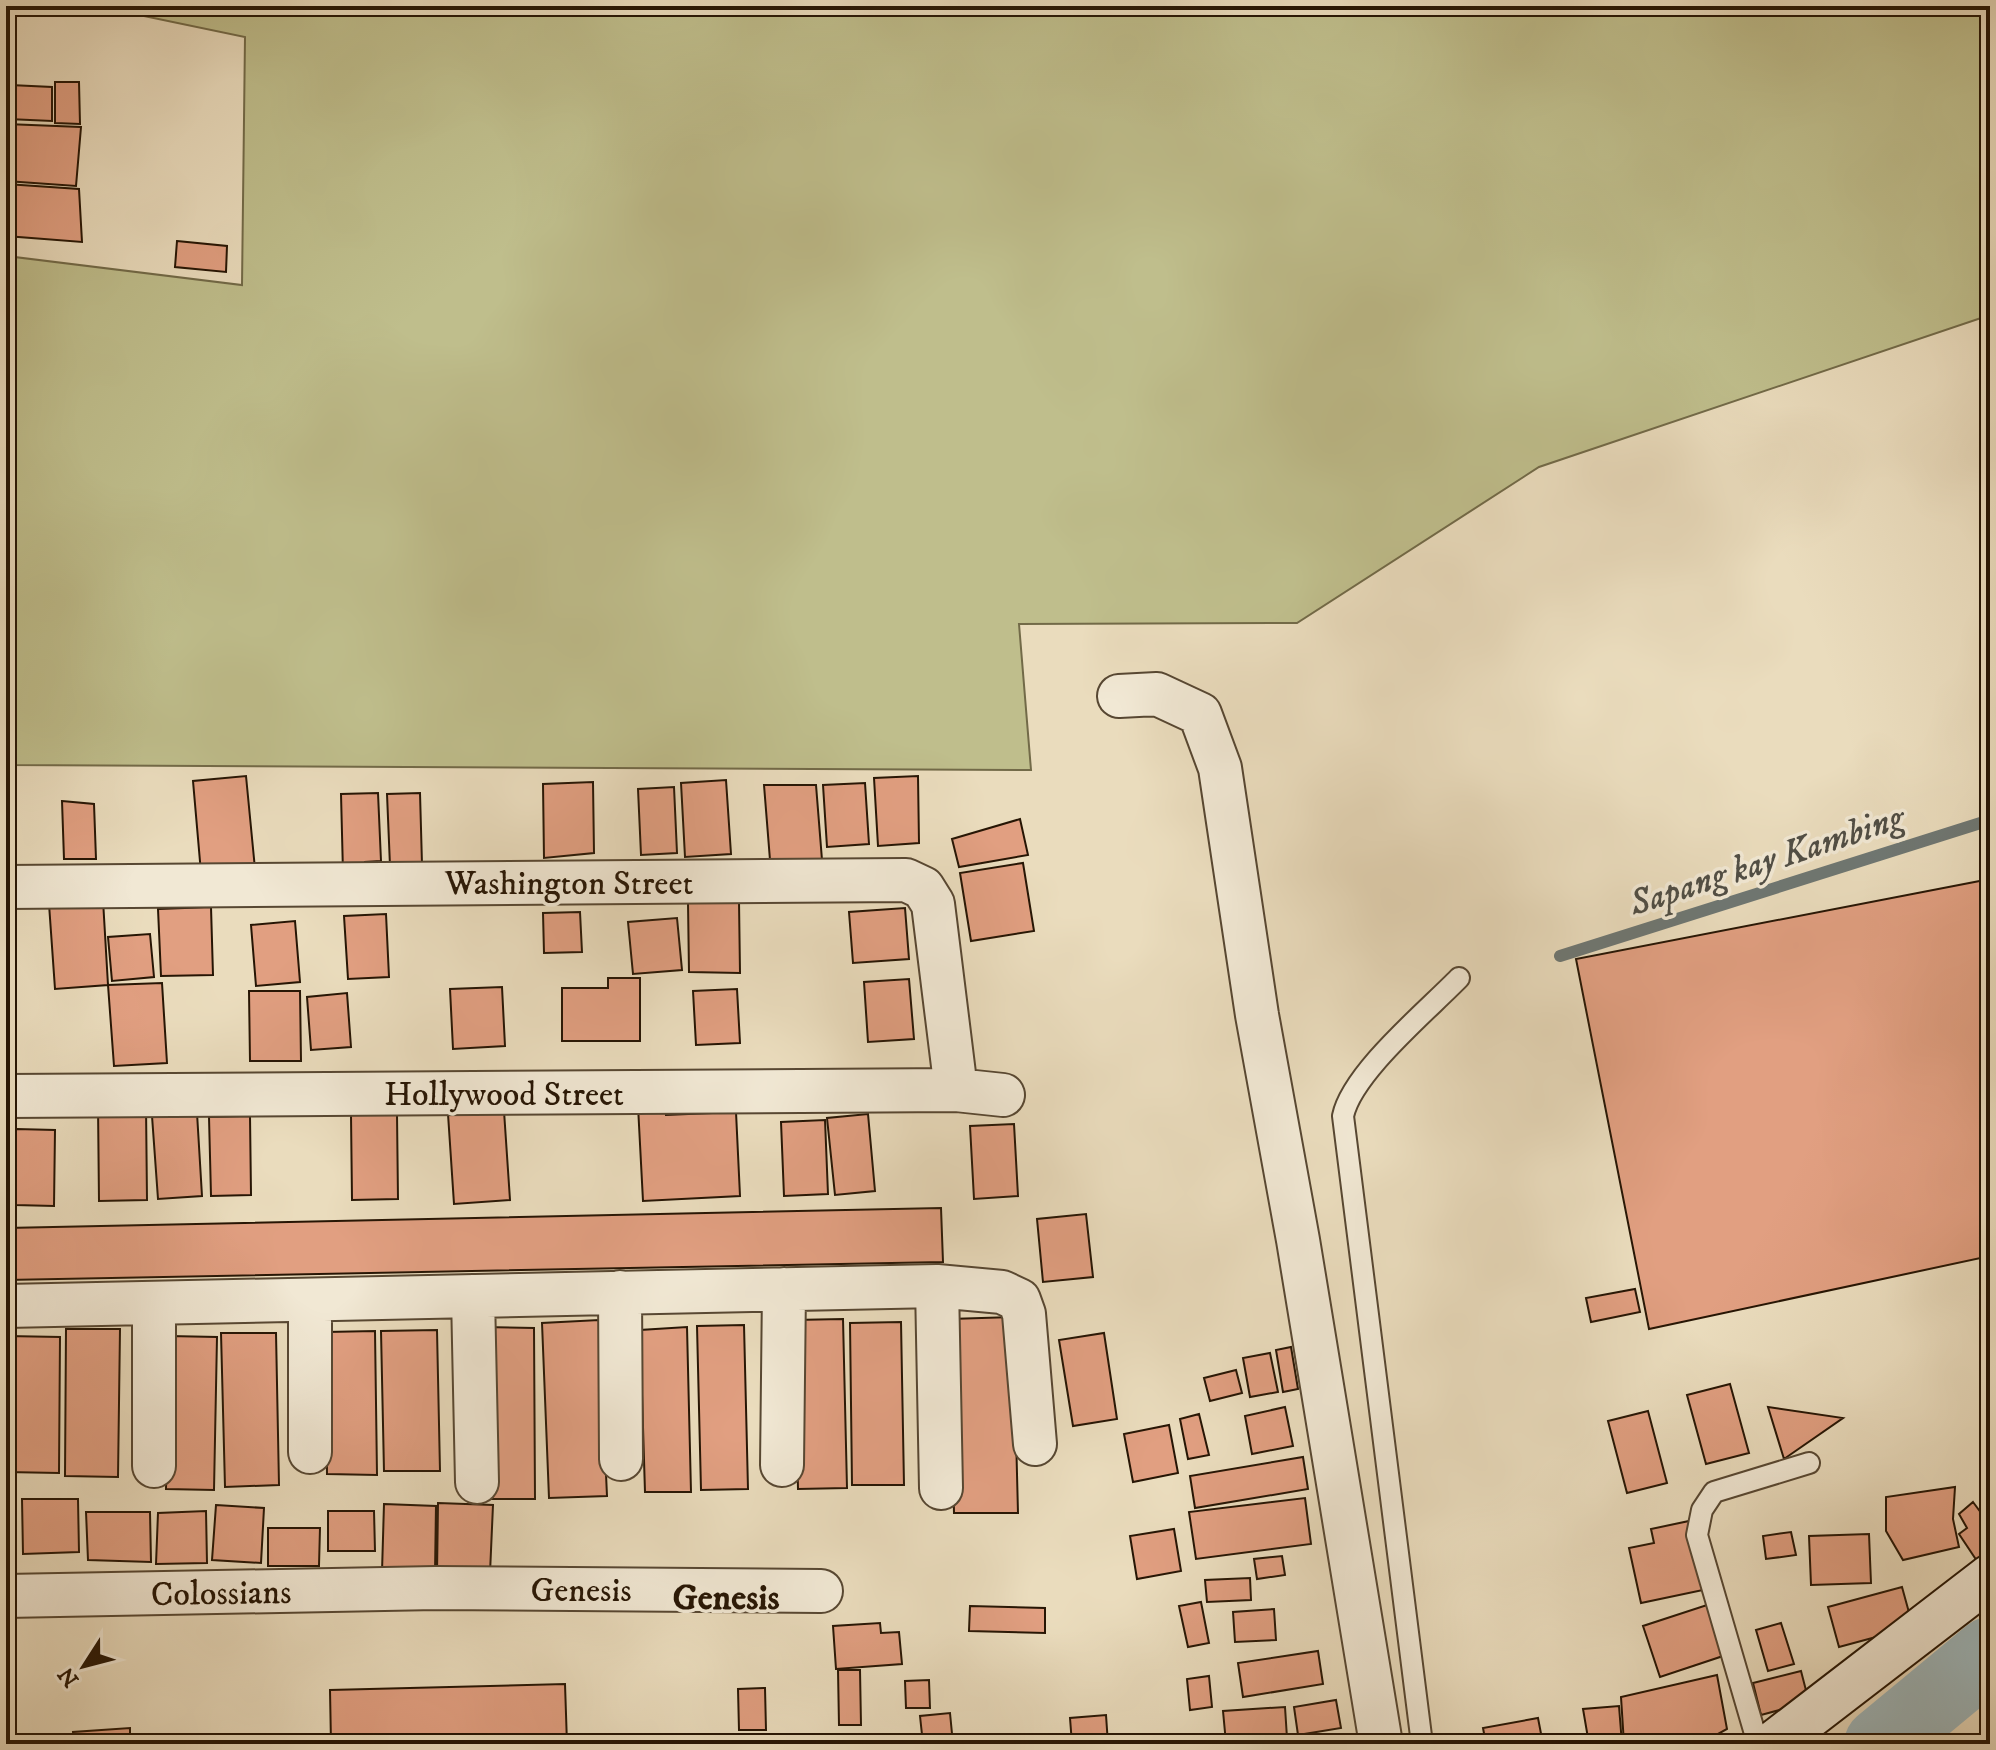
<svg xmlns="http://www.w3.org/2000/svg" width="1996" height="1750" font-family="'IM FELL DW Pica',serif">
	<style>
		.green { fill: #bfbe8c; stroke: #726a48; stroke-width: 2 }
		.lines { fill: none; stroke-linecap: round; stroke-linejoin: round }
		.stream { stroke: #6e7773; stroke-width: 12 }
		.river { stroke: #9eb8bd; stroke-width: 72 }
		.building { fill: #e19f81; stroke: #261504; stroke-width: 2 }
		.lane-casing { stroke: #574732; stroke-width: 24 }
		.street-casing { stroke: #574732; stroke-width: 46 }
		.secondary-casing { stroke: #261504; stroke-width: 48 }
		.lane { stroke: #f1e8d4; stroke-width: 20 }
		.street { stroke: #f1e8d4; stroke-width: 42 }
		.secondary { stroke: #f1e8d4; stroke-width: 44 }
		.labels { text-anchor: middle; stroke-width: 7; stroke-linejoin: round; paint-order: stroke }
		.street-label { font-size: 34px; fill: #261504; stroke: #f1e8d4 }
		.water-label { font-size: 36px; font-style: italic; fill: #504e45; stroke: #f1e8d4 }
		.neighbourhood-label { font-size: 36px; font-weight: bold; fill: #261504; stroke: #f1e8d4 }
	</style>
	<rect width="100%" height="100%" fill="#eadcbd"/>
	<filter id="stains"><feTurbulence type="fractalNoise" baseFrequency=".0025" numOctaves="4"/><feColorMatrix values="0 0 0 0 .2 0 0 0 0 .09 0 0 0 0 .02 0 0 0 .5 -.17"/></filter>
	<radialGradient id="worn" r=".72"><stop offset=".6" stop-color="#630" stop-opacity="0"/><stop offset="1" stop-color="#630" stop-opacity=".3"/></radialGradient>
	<path class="green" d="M96,6H1990V315L1539,467L1297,623L1019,624L1031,770L6,765V256L242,285L245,37Z"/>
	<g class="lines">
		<path class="stream" d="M1560,956L1990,820"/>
		<path class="river" d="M1880,1744L1990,1653"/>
	</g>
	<path class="building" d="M55,82H79L80,124L55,123Z
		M10,85L52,87V121L8,119Z
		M6,124L81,127L76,186L6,181Z
		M6,184L79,189L82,242L6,236Z
		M177,241L227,246L226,272L175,267Z
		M246,776L255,869L201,873L193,781Z
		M918,776L919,843L878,846L874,778Z
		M726,780L731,854L685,857L681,783Z
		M593,782L594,853L544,858L543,784Z
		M865,783L869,844L827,847L823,785Z
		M764,785H816L822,860H770Z
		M674,787L677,853L641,855L638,789Z
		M378,793L381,861L365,862V872L343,873L341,794Z
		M420,793L422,864L390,866L387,794Z
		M62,801L94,804L96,859H64Z
		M1020,819L1028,855L959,867L952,839Z
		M1023,863L1034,931L971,941L960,873Z
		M1990,879V1256L1649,1329L1576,959Z
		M103,900L108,985L55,989L49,904Z
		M739,901L740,973L689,972L688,903Z
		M211,907L213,975L161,976L158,909Z
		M905,908L909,959L853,963L849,912Z
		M580,912L582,952L544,953L543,913Z
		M386,914L389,977L348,979L344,916Z
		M677,918L682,970L633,974L628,922Z
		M295,921L300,982L256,986L251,925Z
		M150,934L154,977L112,981L108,937Z
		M608,978H640V1041H562V988H608Z
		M909,979L914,1039L868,1042L864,982Z
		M162,983L167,1063L114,1066L108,985Z
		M502,987L505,1046L453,1049L450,989Z
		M737,989L740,1043L696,1045L693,991Z
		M249,991H300L301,1061H250Z
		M347,993L351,1047L311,1050L307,997Z
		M665,1104L666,1115L736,1112L740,1196L643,1201L638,1106Z
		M98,1106H146L147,1200L99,1201Z
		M504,1111L510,1200L454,1204L448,1114Z
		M197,1113L202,1196L158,1199L152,1116Z
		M397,1114L398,1199L352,1200L351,1115Z
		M868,1114L875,1191L835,1195L827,1118Z
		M250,1116L251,1195L211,1196L209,1117Z
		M825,1120L828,1194L784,1196L781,1122Z
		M1014,1124L1018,1196L974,1199L970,1126Z
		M16,1129L55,1130L54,1206L15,1205Z
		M941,1208L943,1262L6,1280V1228Z
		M1086,1214L1093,1277L1043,1282L1037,1219Z
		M1635,1289L1640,1312L1591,1322L1586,1298Z
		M1013,1317L1018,1513H954L950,1319Z
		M843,1319L847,1488L798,1489L794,1320Z
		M599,1320L607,1496L549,1498L542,1323Z
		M901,1322L904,1485H852L850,1323Z
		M744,1325L748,1489L701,1490L697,1326Z
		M482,1327L534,1328L535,1499H483Z
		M687,1327L691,1492H645L640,1330Z
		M66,1329H120L118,1477L65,1476Z
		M437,1330L440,1471H384L381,1331Z
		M375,1331L377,1475L327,1474L326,1332Z
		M221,1333H276L279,1485L225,1487Z
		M1104,1333L1117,1419L1073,1426L1059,1340Z
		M7,1336L60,1337L59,1473L6,1472Z
		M169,1336L217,1337L214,1490L166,1489Z
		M1291,1347L1298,1389L1283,1392L1276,1350Z
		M1270,1353L1278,1392L1250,1397L1243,1358Z
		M1236,1370L1242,1393L1210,1401L1204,1378Z
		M1730,1384L1749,1453L1706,1464L1687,1395Z
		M1285,1407L1293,1446L1252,1454L1245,1416Z
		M1768,1407L1843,1418L1784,1459Z
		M1648,1411L1667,1483L1627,1493L1608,1421Z
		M1199,1414L1209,1455L1188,1459L1180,1419Z
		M1169,1425L1178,1473L1133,1482L1124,1434Z
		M1303,1457L1308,1489L1195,1508L1190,1476Z
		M1955,1487L1953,1519L1959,1547L1903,1560L1886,1531V1497Z
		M1305,1498L1311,1544L1196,1559L1189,1512Z
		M22,1499H78L79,1552L23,1554Z
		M1973,1502L1990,1525V1550L1977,1561L1959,1534L1967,1528L1959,1514Z
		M438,1503L493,1505L490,1573L437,1574Z
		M384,1504L436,1506L435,1573L382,1572Z
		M216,1505L264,1508L261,1563L212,1560Z
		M206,1511L207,1563L156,1564L158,1513Z
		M328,1511H374L375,1551H328Z
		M86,1512H150L151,1562L88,1560Z
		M1689,1521L1703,1590L1641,1603L1629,1548L1654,1543L1651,1529Z
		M268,1528H320L319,1566H268Z
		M1174,1529L1181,1571L1137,1579L1130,1536Z
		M1791,1532L1796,1555L1766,1559L1763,1536Z
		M1869,1534L1871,1583L1811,1585L1809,1536Z
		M1282,1556L1285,1575L1257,1579L1254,1559Z
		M1250,1578L1251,1600L1207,1602L1205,1580Z
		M1902,1587L1913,1627L1839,1647L1828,1607Z
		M1201,1602L1209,1643L1188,1647L1179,1606Z
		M1707,1605L1723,1656L1660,1677L1643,1626Z
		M970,1606L1045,1608V1633L969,1631Z
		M1274,1609L1276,1640L1235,1642L1233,1612Z
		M880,1623L881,1633L899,1632L902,1664L836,1669L833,1626Z
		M1781,1623L1794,1664L1768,1671L1756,1630Z
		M1318,1651L1323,1684L1243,1697L1238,1663Z
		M838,1670H860L861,1725H839Z
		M1801,1671L1809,1702L1761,1715L1753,1683Z
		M1717,1675L1727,1729L1716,1735L1718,1744H1624L1621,1697Z
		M1209,1676L1212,1707L1190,1710L1187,1679Z
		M929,1680L930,1708H906L905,1681Z
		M565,1684L567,1744H331L330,1690Z
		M765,1688L766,1730H739L738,1689Z
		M1336,1700L1341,1728L1298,1735L1294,1707Z
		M1619,1706L1622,1744H1589L1583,1709Z
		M1285,1707L1287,1738L1226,1743L1223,1711Z
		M950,1713L953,1744H923L920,1716Z
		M1106,1715L1108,1744H1072L1070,1718Z
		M1538,1718L1543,1744H1486L1483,1728Z
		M130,1728V1744H74L73,1732Z
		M892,1734H917V1744H893Z"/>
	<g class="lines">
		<g class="lane-casing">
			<path id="lane" d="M1422,1744L1343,1116C1352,1073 1427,1011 1459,978
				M1758,1744L1697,1535L1702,1510L1714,1492L1809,1463"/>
		</g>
		<g class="street-casing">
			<path id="street" d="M1119,696L1157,694L1200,714L1220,768L1257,1015L1298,1240L1381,1744
				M6,887L906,880L923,888L933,904L956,1090
				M6,1096L956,1090L1003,1095
				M937,1286L941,1488
				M620,1292L621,1459
				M473,1296L477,1482
				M154,1303V1466
				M6,1306L937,1286L1002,1292L1019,1300L1024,1314L1035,1444
				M310,1452V1300
				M782,1465L784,1289
				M6,1596L436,1588L821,1591"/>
		</g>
		<g class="secondary-casing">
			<path id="secondary" d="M1773,1744L1990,1577"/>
		</g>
		<use href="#lane" class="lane"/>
		<use href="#street" class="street"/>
		<use href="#secondary" class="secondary"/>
	</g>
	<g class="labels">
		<g class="street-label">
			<text x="569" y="894">Washington Street</text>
			<text x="504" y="1105">Hollywood Street</text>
			<text x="581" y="1601">Genesis</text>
			<text transform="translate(221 1592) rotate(-1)" y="12">Colossians</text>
		</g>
		<g class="water-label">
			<text transform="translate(1766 859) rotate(-18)" y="13">Sapang kay Kambing</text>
		</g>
		<g class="neighbourhood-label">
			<text x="726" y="1609">Genesis</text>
		</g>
	</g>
	<rect width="1996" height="1750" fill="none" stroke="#eadcbd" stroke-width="32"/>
	<rect x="8" y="8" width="1980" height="1734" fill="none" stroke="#261504" stroke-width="4"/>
	<rect x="16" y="16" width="1964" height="1718" fill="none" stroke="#261504" stroke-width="2"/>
	<g transform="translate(84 1666) rotate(234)" stroke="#f1e8d4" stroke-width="6" paint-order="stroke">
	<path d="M0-6L14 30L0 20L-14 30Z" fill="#261504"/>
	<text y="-12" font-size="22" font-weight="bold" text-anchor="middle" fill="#261504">N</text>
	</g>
	<rect width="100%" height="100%" filter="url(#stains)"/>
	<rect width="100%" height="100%" fill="url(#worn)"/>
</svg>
